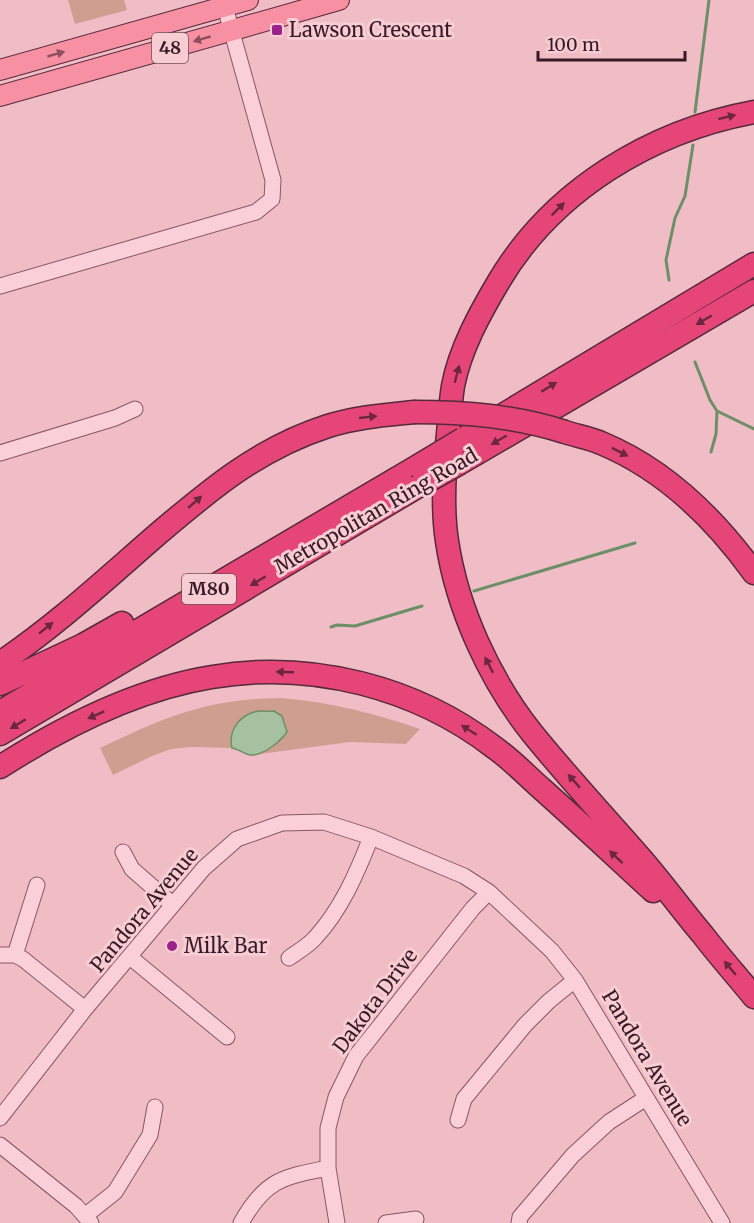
<svg xmlns="http://www.w3.org/2000/svg" width="754" height="1223" font-family="Merriweather,serif">
	<style>
		.green { fill: #ce9f90 }
		.water { fill: #a6c1a0; stroke: #6c8f67; stroke-width: 1.5 }
		.lines { fill: none; stroke-linecap: round; stroke-linejoin: round }
		.stream { stroke: #6c8f67; stroke-width: 3 }
		.minor-casing { stroke: #856; stroke-width: 17 }
		.major-casing { stroke: #552a3b; stroke-width: 22 }
		.highway-casing { stroke: #552a3b; stroke-width: 25 }
		.minor { stroke: #fbcfd7; stroke-width: 15 }
		.major { stroke: #f790a3; stroke-width: 20 }
		.highway { stroke: #e64677; stroke-width: 22 }
		.highway-bridge-casing { stroke: #552a3b; stroke-width: 25; stroke-linecap: butt }
		.highway-bridge { stroke: #e64677; stroke-width: 22 }
		.oneway { fill: #8d4f5e }
		.oneway2 { fill: #6c273e }
		.poi-dot { fill: #9b218c; stroke: #f7ccd3; stroke-width: 2 }
		.labels { text-anchor: middle; stroke-width: 6; stroke-linejoin: round; paint-order: stroke }
		.shield { fill: #f7ccd3; stroke: #714f59; stroke-width: 1.5 }
		.shield-label { font-size: 18px; font-weight: bold; fill: #371a25 }
		.poi-label { font-size: 20px; fill: #371a25; stroke: #f7ccd3; text-anchor: start }
		.street-label { font-size: 20px; fill: #371a25; stroke: #f7ccd3 }
	</style>
	<rect width="100%" height="100%" fill="#f0bcc5"/>
	<path class="green" d="M68,0H124L127,10L75,24Z
		M280,698C329,702 374,713 420,729L406,744L350,742L253,755L232,748L191,747L171,749L152,756L113,775L100,748C165,717 206,699 280,698Z"/>
	<path class="water" d="M274,711L282,716L287,732C281,741 263,756 250,755C245,754 238,749 232,748C228,732 238,717 254,712C260,710 268,712 274,711Z"/>
	<g class="lines">
		<path class="stream" d="M695,112L709,0
			M669,280L666,260L675,218L685,196L693,145
			M695,362L710,400L717,411L754,429
			M711,452L716,434L717,411
			M474,591L635,543
			M331,627L337,625L355,626L422,606"/>
		<g class="minor-casing">
			<path id="minor" d="M0,286L256,212L272,199L273,180L225,7
				M0,453L115,418L135,409
				M123,852L132,869L172,904
				M0,955H15L23,959L85,1009
				M15,955L37,885
				M130,957L227,1037
				M289,958C297,952 308,946 315,938C341,910 357,873 371,837
				M0,1118L85,1009L204,868L237,839L282,823L324,822L371,837L464,876L489,892L552,951L575,980L722,1223
				M458,1120L464,1099L525,1025L549,1001L575,980
				M0,1145L76,1206L91,1223
				M86,1215L115,1192L150,1135L155,1107
				M241,1223C265,1180 282,1177 328,1168
				M337,1223L328,1168V1128L336,1097L356,1056L473,908L489,892
				M386,1223L416,1219
				M519,1223L520,1217L573,1155L609,1122L646,1098"/>
		</g>
		<g class="major-casing">
			<path id="major" d="M0,70L248,0
				M0,96L339,0"/>
		</g>
		<g class="highway-casing">
			<path id="highway" d="M754,112C651,131 553,190 499,281C480,313 460,349 453,386C450,405 449,425 447,444C444,475 442,509 447,541C457,609 490,680 532,733C566,775 603,815 638,855C661,881 681,909 703,935C719,956 737,976 754,997
				M565,432C577,436 590,438 601,443C664,469 715,519 754,573
				M463,439L754,264
				M460,463L754,291
				M0,663C57,625 108,577 159,533C213,487 260,448 328,426C356,417 385,415 414,412
				M0,684L83,645L122,623
				M0,712L418,466
				M0,734L417,487
				M0,767C64,726 137,689 212,677C311,660 416,687 495,748C512,760 527,776 543,790C580,823 617,858 653,891"/>
		</g>
		<use href="#minor" class="minor"/>
		<use href="#major" class="major"/>
		<use href="#highway" class="highway"/>
		<g class="highway-bridge-casing">
			<path id="highway-bridge" d="M414,412C466,412 515,416 565,432
				M418,466L463,439
				M417,487L460,463"/>
		</g>
		<use href="#highway-bridge" class="highway-bridge"/>
	</g>
	<defs><path id="oneway-solid" d="M-6-.8H1V-3.2L6.5 0L1 3.2V.8H-6Z" transform="scale(1.5)"/></defs>
	<g class="oneway">
		<use href="#oneway-solid" transform="translate(202 39) rotate(164)"/>
		<use href="#oneway-solid" transform="translate(56 54) rotate(-16)"/>
	</g>
	<g class="oneway2">
		<use href="#oneway-solid" transform="translate(727 117) rotate(-14)"/>
		<use href="#oneway-solid" transform="translate(558 209) rotate(-45)"/>
		<use href="#oneway-solid" transform="translate(704 320) rotate(150)"/>
		<use href="#oneway-solid" transform="translate(457 374) rotate(-75)"/>
		<use href="#oneway-solid" transform="translate(549 387) rotate(-31)"/>
		<use href="#oneway-solid" transform="translate(368 417) rotate(-6)"/>
		<use href="#oneway-solid" transform="translate(499 440) rotate(150)"/>
		<use href="#oneway-solid" transform="translate(620 452) rotate(27)"/>
		<use href="#oneway-solid" transform="translate(195 502) rotate(-41)"/>
		<use href="#oneway-solid" transform="translate(258 581) rotate(149)"/>
		<use href="#oneway-solid" transform="translate(46 628) rotate(-39)"/>
		<use href="#oneway-solid" transform="translate(489 665) rotate(-117)"/>
		<use href="#oneway-solid" transform="translate(285 672) rotate(-178)"/>
		<use href="#oneway-solid" transform="translate(96 715) rotate(156)"/>
		<use href="#oneway-solid" transform="translate(18 724) rotate(149)"/>
		<use href="#oneway-solid" transform="translate(469 730) rotate(-148)"/>
		<use href="#oneway-solid" transform="translate(574 781) rotate(-131)"/>
		<use href="#oneway-solid" transform="translate(616 857) rotate(-137)"/>
		<use href="#oneway-solid" transform="translate(730 968) rotate(-130)"/>
	</g>
	<g class="poi-dot">
		<rect x="271" y="24" width="12" height="12" rx="3"/>
		<circle cx="172" cy="946" r="6"/>
	</g>
	<g class="labels">
		<g class="shield">
			<rect x="152" y="33" width="36" height="30" rx="4.5"/>
			<rect x="182" y="574" width="54" height="30" rx="4.5"/>
		</g>
		<g class="shield-label">
			<text x="170" y="54">48</text>
			<text x="209" y="595">M80</text>
		</g>
		<g class="poi-label">
			<text x="289" y="37">Lawson Crescent</text>
			<text x="184" y="953">Milk Bar</text>
		</g>
		<g class="street-label">
			<text transform="translate(376 511) rotate(-30)" y="7">Metropolitan Ring Road</text>
			<text transform="translate(144 910) rotate(-50)" y="7">Pandora Avenue</text>
			<text transform="translate(375 1001) rotate(-53)" y="7">Dakota Drive</text>
			<text transform="translate(647 1058) rotate(59)" y="7">Pandora Avenue</text>
		</g>
	</g>
	<path d="M538 51v9h147v-9" fill="none" stroke="#371a25" stroke-width="3"/>
	<text x="547" y="51" font-size="18" fill="#371a25" stroke="#f7ccd3" stroke-width="4.5" paint-order="stroke">100 m</text>
</svg>
